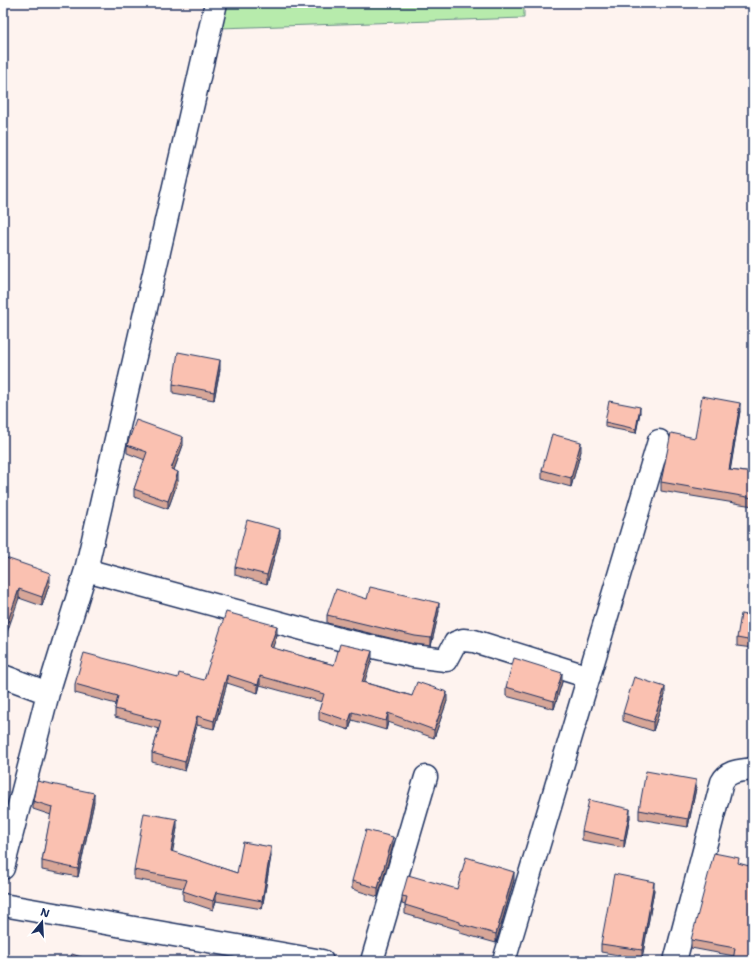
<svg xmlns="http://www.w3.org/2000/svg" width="756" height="964" font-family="'Shantell Sans',sans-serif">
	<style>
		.green { fill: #b7ebac; stroke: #698d85 }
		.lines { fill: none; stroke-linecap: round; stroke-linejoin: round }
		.street-casing { stroke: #1b2f5e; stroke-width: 25 }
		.street { stroke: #fff; stroke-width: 22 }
		.wall { fill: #d7a698; stroke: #1b2f5e }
		.shaded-wall { fill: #af877c; stroke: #1b2f5e }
		.building { fill: #fac1b1; stroke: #1b2f5e }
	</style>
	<rect width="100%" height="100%" fill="#fef3ef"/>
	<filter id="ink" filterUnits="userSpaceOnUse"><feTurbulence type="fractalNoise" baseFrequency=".025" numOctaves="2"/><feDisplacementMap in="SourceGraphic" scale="8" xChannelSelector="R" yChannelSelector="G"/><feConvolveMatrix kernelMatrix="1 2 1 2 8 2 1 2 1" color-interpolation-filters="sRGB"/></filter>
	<g filter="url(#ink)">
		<path class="green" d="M227,3H524V18L220,28Z"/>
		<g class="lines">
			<g class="street-casing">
				<path id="street" d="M86,570L343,640L413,656L446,660L455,643L463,640L474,641L589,677
					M3,676L48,693
					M3,868L48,693L86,570L216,3
					M3,905L322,961
					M372,961L426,777
					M504,961L659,441
					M675,961L722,782C728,770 741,771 753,769"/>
			</g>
			<use href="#street" class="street"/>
		</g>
		<path class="wall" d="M220,369L214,400L173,393V384Z
			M740,411L730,470L753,473V506L661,491V482L695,438Z
			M640,412L636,433L605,427V422Z
			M127,445H183L174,470L178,481L168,509L134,497V489L145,460L127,453Z
			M581,451L571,487L542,479V470Z
			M280,537L267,584L235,575V567Z
			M3,557L50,582L42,606L19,598Z
			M367,599L439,611L431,646L415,644L327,623V615Z
			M753,616V648L737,646V638Z
			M277,635L272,648L334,665L372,659L364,682L412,696L447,701L434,738L388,722L386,730L352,720L349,730L319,720V711L322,702L260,685L258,693L227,683L214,729L197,725L185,771L152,762V753L159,729L115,717V709L116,704L75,693V684L178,678L204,680Z
			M752,668H753V709H751Z
			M562,682L554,709L506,696V687Z
			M665,695L653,731L623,721V713Z
			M696,788L688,827L639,819V810Z
			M33,801L94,802L78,877L42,870V861L51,815L33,809Z
			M630,817L624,848L582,840V831Z
			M177,828L172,852L237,873L271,856L262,909L216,901L213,910L183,900V891L184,888L134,879V870Z
			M393,846L378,897L352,889V881Z
			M739,864L753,867L734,956L691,948V940Z
			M514,880L496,943L460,933V930L405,914V905L402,904V896L457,889Z
			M654,890L642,959L601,952V944Z"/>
		<path class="shaded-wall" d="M220,360V369L214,400V392Z
			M740,403V411L729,478V470Z
			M640,407V412L636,433V429Z
			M183,437V445L171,478V469Z
			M581,442V451L571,487V478Z
			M178,472V481L168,509V501Z
			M280,529V537L267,584V575Z
			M50,573V582L42,606V597Z
			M19,589V598L3,644V635Z
			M439,603V611L431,646V638Z
			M277,626V635L270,656V647Z
			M372,651V659L362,690V682Z
			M562,673V682L554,709V701Z
			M227,675V683L214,729V721Z
			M260,676V685L258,693V685Z
			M665,687V695L653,731V722Z
			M447,692V701L434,738V730Z
			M352,712V720L349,730V721Z
			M388,713V722L386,730V721Z
			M197,716V725L185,771V762Z
			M696,780V788L688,827V819Z
			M94,793V802L78,877V869Z
			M630,809V817L624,848V840Z
			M177,819V828L171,860V851Z
			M393,837V846L378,897V888Z
			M271,847V856L262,909V901Z
			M514,872V880L496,943V934Z
			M654,882V890L642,959V950Z
			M216,892V901L213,910V901Z"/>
		<path class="building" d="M178,352L220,360L214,392L173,384Z
			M702,396L740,403L729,470L753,473V498L661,482L671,433L695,438Z
			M609,401L640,407L636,429L605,422Z
			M136,420L183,437L171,469L178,472L168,501L134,489L147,452L127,445Z
			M552,434L581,442L571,478L542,470Z
			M247,520L280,529L267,575L235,567Z
			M3,557L50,573L42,597L19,589L3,635Z
			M370,587L439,603L431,638L415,636L327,615L336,589L367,599Z
			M226,612L277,626L270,647L334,665L340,644L372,651L362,682L412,696L417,682L447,692L434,730L388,713L386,721L352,712L349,721L319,711L324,694L260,676L258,685L227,675L214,721L197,716L185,762L152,753L161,721L115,709L118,696L75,684L84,653L178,678L179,673L204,680Z
			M741,614L753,616V641L737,638Z
			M514,658L562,673L554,701L506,687Z
			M752,668H753V701H751Z
			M634,677L665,687L653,722L623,713Z
			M646,771L696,780L688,819L639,810Z
			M37,781L94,793L78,869L42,861L52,807L33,801Z
			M589,800L630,809L624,840L582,831Z
			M144,813L177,819L171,851L237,873L243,842L271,847L262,901L216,892L213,901L183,891L187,880L134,870Z
			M366,830L393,837L378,888L352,881Z
			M714,853L739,858L738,863L753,867V961H733L735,948L691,940Z
			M466,857L514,872L496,934L460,924V922L405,905L407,897L402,896L408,875L457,889Z
			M614,874L654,882L642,950L601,944Z
			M72,954L93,961H70Z"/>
	</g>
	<rect width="756" height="964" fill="none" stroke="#fff" stroke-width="16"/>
	<rect x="8" y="8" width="740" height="948" fill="none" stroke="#1b2f5e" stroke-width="1.5" filter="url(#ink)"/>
	<g transform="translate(42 922) rotate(18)" stroke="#ffffff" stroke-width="3" paint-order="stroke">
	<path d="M0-3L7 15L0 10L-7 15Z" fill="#1b2f5e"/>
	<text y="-6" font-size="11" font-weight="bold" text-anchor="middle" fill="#1b2f5e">N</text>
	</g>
</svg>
